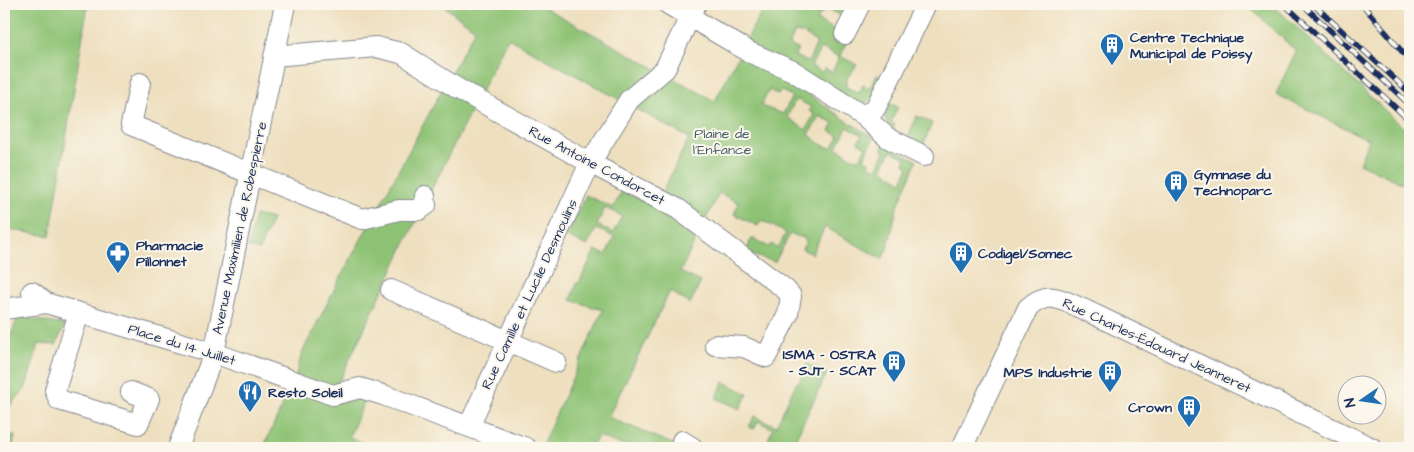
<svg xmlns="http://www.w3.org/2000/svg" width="1414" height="452" font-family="'Architects Daughter',sans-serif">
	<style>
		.green { fill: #8ec374; stroke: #547969; fill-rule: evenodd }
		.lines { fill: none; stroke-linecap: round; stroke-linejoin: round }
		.minor-casing { stroke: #84878e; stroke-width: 22 }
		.minor { stroke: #fff; stroke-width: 20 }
		.rail-casing { stroke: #1b2f5e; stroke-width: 5.5 }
		.rail { stroke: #fbf7ec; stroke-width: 4; stroke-dasharray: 11; stroke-linecap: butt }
		.labels { text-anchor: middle; stroke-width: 4; stroke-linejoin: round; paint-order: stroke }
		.poi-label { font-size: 14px; font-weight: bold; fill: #1b2f5e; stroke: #fbf7ec; text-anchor: start }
		.park-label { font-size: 14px; fill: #3e5b65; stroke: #fbf7ec }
		.street-label { font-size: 14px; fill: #1b2f5e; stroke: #fbf7ec }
	</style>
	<rect width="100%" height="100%" fill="#fbf7ec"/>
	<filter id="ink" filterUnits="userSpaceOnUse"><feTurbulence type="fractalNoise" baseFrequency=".02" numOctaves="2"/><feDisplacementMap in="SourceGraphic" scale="10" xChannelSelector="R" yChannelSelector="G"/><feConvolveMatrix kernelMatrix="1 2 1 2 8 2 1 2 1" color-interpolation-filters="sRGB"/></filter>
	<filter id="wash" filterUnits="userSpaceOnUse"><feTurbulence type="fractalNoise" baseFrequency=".0096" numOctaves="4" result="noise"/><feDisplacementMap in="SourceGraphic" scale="20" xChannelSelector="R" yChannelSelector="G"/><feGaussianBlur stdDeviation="1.12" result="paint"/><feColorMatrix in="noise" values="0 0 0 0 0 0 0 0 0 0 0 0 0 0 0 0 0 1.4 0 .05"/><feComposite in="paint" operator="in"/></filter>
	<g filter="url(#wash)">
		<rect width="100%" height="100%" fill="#eedfbe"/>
		<path class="green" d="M4,4H88L50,236L4,229Z
			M441,4H538L715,101L765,4H830L849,13V37L840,56L857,65L847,78L846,87L859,93L863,85L870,88L877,75L882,77L873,98L861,105L772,72C808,91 838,118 874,137L864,159L870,162L868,165L877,169L885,151L882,149L884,144L917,160L897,208L888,246L882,259L825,227L812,254L802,249L806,242L804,238L790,234L775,262L745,253L752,238L769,247L771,244L778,248L786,233L761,220L758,226L734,214L739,203L719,193L680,272L701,282L690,304L670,291L608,417L675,445L673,448H629L598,436L592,448H541L603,310L571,300L577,283H579L595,250L606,255L614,237L596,229L587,246L566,237L586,195L613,208L622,191L655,207L689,138L508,38L429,194L333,394L369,391L349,437L375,448H263L294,381L302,353L338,282L475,29ZM826,8L846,18L841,27L837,25L835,30L817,20L821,12L823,13ZM795,32L804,34L817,43L808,62L795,56L798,49L789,45ZM821,48L839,57L832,72L825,68L822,72L811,66ZM769,90L778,95L781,91L792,96L783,114L761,106ZM796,99L811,107L809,111L814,114L806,130L787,117ZM819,116L834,123L830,131L839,136L832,148L824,146L809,135ZM847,127L862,135L858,142L866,147L860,159L852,158L837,147ZM891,151L906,158L904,163L909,166L902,182L882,169ZM605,208L622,216L613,233L597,225Z
			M1246,4H1272L1410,134V187L1359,163L1369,140L1276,94L1296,51Z
			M888,103L898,107L891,122L895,125L893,130L908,137L917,116L932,123L921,151L889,135L891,131L885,119Z
			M255,215L272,219L259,251L248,247Z
			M18,317L65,325L56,345L39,344L25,389L4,413V353Z
			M807,364L827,373L791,448H764L773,429L758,421L754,429L749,427L755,416L776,426L796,383H798Z
			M724,382L748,394L740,409L716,398Z
			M4,432L15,436L12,448H4Z"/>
	</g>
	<g filter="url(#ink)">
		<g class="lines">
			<g class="minor-casing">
				<path id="minor" d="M668,4L751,53L793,71L863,116L875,109L926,4
					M845,34L860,4
					M274,56L376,47L401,53L460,90L590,163L678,209L785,289L791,296L788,314L766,357L744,347L715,345
					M140,83L131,125L362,219L399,210H419L426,205L425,196
					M863,116L888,138L924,156
					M391,290L556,362
					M32,292L46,303L214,353L333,395L360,388L383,395L526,448
					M4,309L46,303
					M79,313L55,390L59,400L138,424L149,399L131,392
					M469,426L590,163L629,100L665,69L696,4
					M682,441L693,448
					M178,448L214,353L285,4
					M962,448L1028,308C1049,289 1062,300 1085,310L1372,448"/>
			</g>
			<use href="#minor" class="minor"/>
			<g class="rail-casing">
				<path id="rail" d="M1284,4L1410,121
					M1302,4L1410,105
					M1362,4L1410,61
					M1314,5L1410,93"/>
			</g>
			<use href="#rail" class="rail"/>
		</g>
	</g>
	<defs>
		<g id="building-pin" transform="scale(1.25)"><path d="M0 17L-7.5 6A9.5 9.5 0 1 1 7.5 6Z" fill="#1f6fb2" stroke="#fbf7ec"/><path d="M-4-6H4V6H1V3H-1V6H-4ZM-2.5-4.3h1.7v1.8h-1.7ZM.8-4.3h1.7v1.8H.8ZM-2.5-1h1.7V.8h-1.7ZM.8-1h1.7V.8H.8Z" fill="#fff"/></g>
		<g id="pharmacy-pin" transform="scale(1.25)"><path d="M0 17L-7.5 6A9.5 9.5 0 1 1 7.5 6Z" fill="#1f6fb2" stroke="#fbf7ec"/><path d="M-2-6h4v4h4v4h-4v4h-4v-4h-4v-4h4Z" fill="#fff"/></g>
		<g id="restaurant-pin" transform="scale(1.25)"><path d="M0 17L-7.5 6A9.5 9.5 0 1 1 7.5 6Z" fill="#1f6fb2" stroke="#fbf7ec"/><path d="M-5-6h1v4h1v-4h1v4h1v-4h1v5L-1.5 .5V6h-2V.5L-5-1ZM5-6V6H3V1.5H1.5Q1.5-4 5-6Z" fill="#fff"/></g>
	</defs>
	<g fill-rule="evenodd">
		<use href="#building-pin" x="1112" y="45"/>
		<use href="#building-pin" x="1176" y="182"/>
		<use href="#pharmacy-pin" x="118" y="253"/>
		<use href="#building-pin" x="961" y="253"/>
		<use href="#building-pin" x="894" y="362"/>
		<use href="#building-pin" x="1110" y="372"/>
		<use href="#restaurant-pin" x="250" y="392"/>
		<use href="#building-pin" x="1189" y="407"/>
	</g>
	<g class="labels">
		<g class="poi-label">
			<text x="1130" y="42">Centre Technique<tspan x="1130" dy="16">Municipal de Poissy</tspan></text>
			<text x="1194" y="179">Gymnase du<tspan x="1194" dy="16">Technoparc</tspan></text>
			<text x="136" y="250">Pharmacie<tspan x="136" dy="16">Pillonnet</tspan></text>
			<text x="978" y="258">Codigel/Somec</text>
			<text x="876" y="359" text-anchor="end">ISMA - OSTRA<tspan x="876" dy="16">- SJT - SCAT</tspan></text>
			<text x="1092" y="377" text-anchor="end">MPS Industrie</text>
			<text x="268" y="397">Resto Soleil</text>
			<text x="1172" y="412" text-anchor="end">Crown</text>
		</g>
		<g class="park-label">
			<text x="722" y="138">Plaine de<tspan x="722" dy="16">l'Enfance</tspan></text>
		</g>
		<g class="street-label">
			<text transform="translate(597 165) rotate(28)" y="5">Rue Antoine Condorcet</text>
			<text transform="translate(239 228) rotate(-78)" y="5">Avenue Maximilien de Robespierre</text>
			<text transform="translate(529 294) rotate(-65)" y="5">Rue Camille et Lucile Desmoulins</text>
			<text transform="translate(182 344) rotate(17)" y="5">Place du 14 Juillet</text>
			<text transform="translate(1157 345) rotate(25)" y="5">Rue Charles-Édouard Jeanneret</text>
		</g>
	</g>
	<rect width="1414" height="452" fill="none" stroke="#fbf7ec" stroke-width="20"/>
	<g transform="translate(1362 400) rotate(257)"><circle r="24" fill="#fbf7ec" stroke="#a1a7b3"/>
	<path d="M0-4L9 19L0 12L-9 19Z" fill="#1f6fb2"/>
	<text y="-8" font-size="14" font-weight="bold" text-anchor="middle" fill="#1b2f5e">N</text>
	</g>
</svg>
